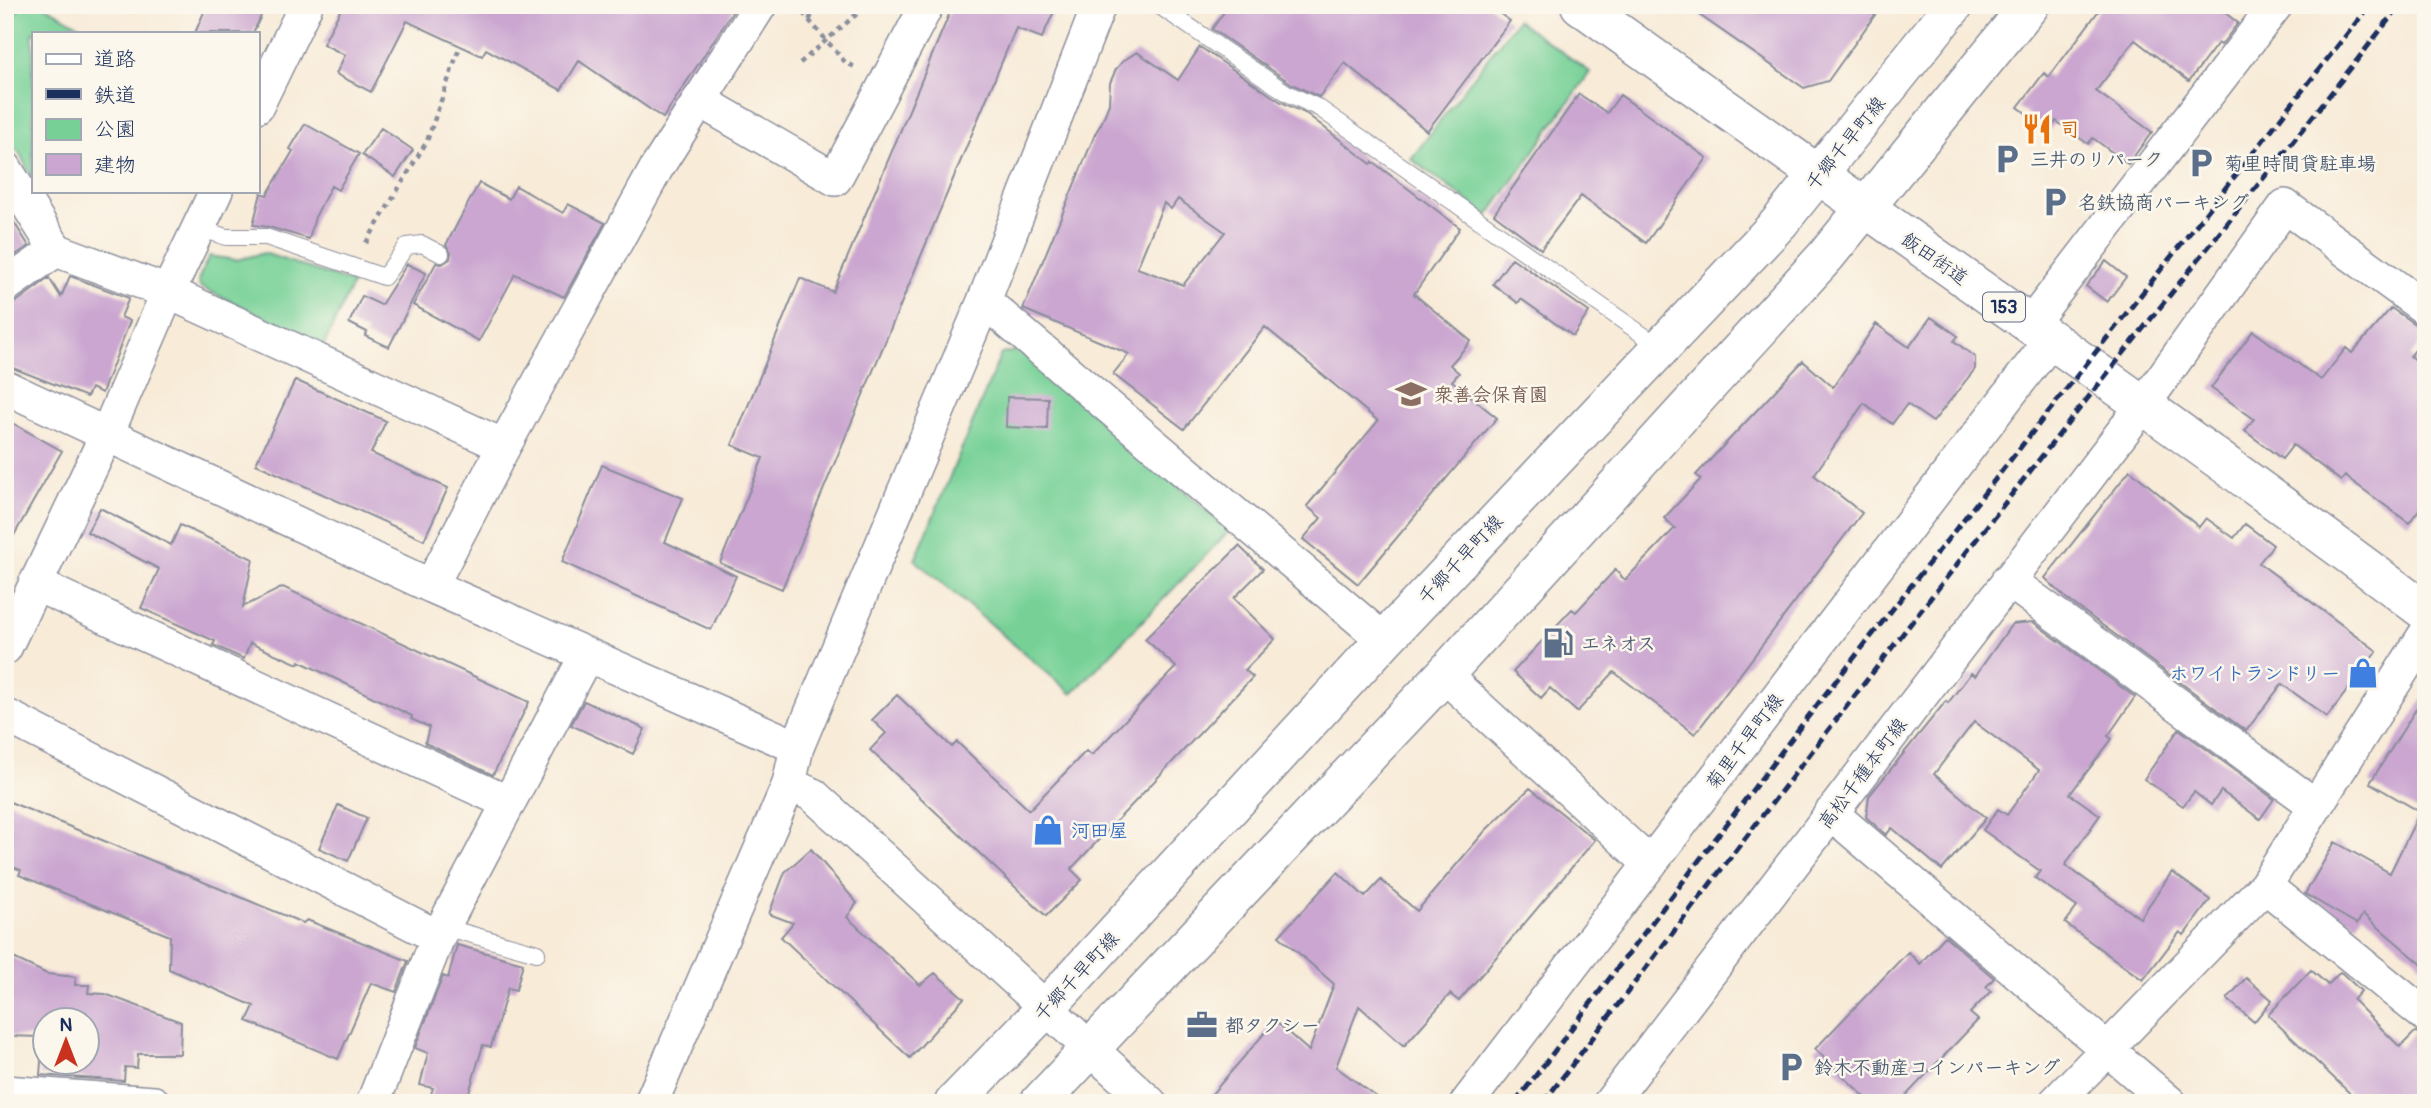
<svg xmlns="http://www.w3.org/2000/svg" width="2431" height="1108" font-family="Pangolin,'Klee One',sans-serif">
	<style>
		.green { fill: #77d197; stroke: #49807a; stroke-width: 2 }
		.building { fill: #caa6d0; fill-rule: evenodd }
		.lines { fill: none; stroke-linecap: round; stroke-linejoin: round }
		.lane-casing { stroke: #8a8d9b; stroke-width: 18 }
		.street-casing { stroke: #8a8d9b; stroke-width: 36 }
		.secondary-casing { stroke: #8a8d9b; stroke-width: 41 }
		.highway-casing { stroke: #8a8d9b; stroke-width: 41 }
		.path { stroke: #8a8d9b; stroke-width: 4.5; stroke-dasharray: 5 5; stroke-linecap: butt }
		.lane { stroke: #fff; stroke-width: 16 }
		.street { stroke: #fff; stroke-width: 33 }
		.secondary { stroke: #fff; stroke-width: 38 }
		.highway { stroke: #fff; stroke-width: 38 }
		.rail { stroke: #1b2f5e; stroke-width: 5; stroke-dasharray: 10 5; stroke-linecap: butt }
		.labels { text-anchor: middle; stroke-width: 5; stroke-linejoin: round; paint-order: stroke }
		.shield { fill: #fbf7ec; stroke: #5e6b89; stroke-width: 2 }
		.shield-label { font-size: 18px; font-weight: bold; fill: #1b2f5e }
		.food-label { font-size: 19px; font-weight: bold; fill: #c56008; stroke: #fbf7ec; text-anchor: start }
		.street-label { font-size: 19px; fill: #1b2f5e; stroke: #fbf7ec }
		.service-label { font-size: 19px; font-weight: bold; fill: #4e5e75; stroke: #fbf7ec; text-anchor: start }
		.education-label { font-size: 19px; font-weight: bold; fill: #785e54; stroke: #fbf7ec; text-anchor: start }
		.shop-label { font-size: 19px; font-weight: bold; fill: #366cbe; stroke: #fbf7ec; text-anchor: end }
	</style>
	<rect width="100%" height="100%" fill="#fbf7ec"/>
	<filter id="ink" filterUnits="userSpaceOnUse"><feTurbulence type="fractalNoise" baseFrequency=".0143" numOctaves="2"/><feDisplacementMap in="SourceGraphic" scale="14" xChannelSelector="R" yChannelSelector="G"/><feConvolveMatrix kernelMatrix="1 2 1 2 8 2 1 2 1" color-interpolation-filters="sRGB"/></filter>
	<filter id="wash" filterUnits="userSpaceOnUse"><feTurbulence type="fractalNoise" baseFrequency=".00686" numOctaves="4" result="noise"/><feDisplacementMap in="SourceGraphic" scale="28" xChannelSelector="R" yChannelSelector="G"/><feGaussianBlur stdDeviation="1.57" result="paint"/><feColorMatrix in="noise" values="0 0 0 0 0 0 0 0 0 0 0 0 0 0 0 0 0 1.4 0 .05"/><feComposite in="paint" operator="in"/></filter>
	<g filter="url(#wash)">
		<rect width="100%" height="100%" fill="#f8ebd8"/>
		<path class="green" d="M21,5H43L92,33H33V180L19,152L5,141V33Z
			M1517,20L1590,72L1488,216L1411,159Z
			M264,253L353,283L324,345L200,287L198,280L209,256L236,260Z
			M1019,350L1230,530L1072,694L915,560L1001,354Z"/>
		<g id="blocks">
			<path class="building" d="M207,5H266L253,33H195Z
				M343,5H737L663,118L579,61L561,90L486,49L482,56L407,21L371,92L336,74L345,55L323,44Z
				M953,5H1057L1042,38L1016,28L782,589L720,563L763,458L732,445L800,278L833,292Z
				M1229,5H1488L1510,21L1427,131L1345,63L1319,97L1292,84L1212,29Z
				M1685,5H1882L1828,81L1804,88Z
				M2103,5H2215L2238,23L2221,45L2218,43L2189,81L2135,40L2096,91L2152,132L2128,164L2093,138L2088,144L2056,121L2049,131L2018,107L2044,73L2049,77Z
				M1200,47L1281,102L1307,114L1371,164L1373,162L1460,228L1414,294L1471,341L1450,365L1459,373L1452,381L1497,418L1358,584L1303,539L1321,518L1307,506L1378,421L1265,327L1184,429L1113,374L1129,354L1023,309L1096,132L1101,124L1109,104L1110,83L1116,69L1123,61L1137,52L1178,80ZM1178,199L1225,232L1183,285L1137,268L1164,203L1171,209Z
				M1579,94L1607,113L1620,95L1707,158L1646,243L1581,196L1541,249L1494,214Z
				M305,124L359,154L338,190L331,186L315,217L309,239L269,227L253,225L261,193L267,195L293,151L290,149Z
				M381,128L413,150L395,177L362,155Z
				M479,183L509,199L516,186L563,213L568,204L605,223L564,297L515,274L479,341L413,305L436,263L442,264L450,259L451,253L446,245Z
				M5,208L29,246L5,262Z
				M1512,258L1589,312L1573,336L1521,299L1518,303L1493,284Z
				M2106,261L2126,277L2107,302L2086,286Z
				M407,264L426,273L389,347L365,336L367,332L349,323L362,296L381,305Z
				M70,276L129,298L121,317L130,321L102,393L91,388L87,397L5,365V305L16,302L49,278L61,297Z
				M2391,308L2426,332V337L2410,356L2426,369V500L2409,523L2345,476L2341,481L2293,445L2282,459L2245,431L2254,419L2211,388L2253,331L2321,380L2346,348L2352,353Z
				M1931,317L1958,336L1954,341L1975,357V369L1933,422L1907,404L1892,424L1864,403L1814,475L1862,513L1695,734L1614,672L1577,712L1550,688L1541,698L1513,672L1572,609L1576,612L1615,570L1625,580L1675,528L1664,518L1701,479L1696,475L1803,361L1833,387L1876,324L1909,347Z
				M295,380L386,421L371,453L448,488L424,540L256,464Z
				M1007,397L1048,398L1047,429L1006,427Z
				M5,419L62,451L5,551Z
				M602,465L683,498L665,542L736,576L711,630L562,562Z
				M2130,470L2199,527L2206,518L2234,538L2245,524L2273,545L2259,563L2377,651L2327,717L2282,684L2246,731L2067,599L2045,578Z
				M100,508L171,545L180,525L253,559L243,607L283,587L529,702L493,775L425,743L429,727L411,719L412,716L299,661L298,664L250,643L244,659L213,645L215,641L141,608L159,569L87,532Z
				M1239,546L1263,569L1234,598L1275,639L1245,670L1253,677L1071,869L1082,880L1046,916L870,750L886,733L872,720L897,695L952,747L957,742L1029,810L1086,751L1092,755L1176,667L1145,639Z
				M2033,622L2135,697L2108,736L2112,739L2070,794L2100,815L2065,865L2140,918L2172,872L2210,900L2184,935L2180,932L2143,980L2065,923L2077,907L2035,878L2040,871L1983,830L1998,809L2007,815L2039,770L1974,722L1934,774L1986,818L1942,870L1892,828L1886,835L1866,817L1869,796L1946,701L1948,703L1971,673L1975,676L2012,624Z
				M2426,693V968L2363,914L2357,924L2305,894L2335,842L2390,873L2420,812L2370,783Z
				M584,701L645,729L633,754L571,725Z
				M2179,729L2274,799L2260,819L2221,791L2211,805L2194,792L2183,806L2144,779Z
				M1530,788L1595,840L1459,1001L1450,994L1404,1046L1359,1006L1336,1067L1385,1103H1204L1275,1021L1309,1051L1334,984L1279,936L1338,872L1365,897L1381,880L1417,911L1486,830Z
				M5,800L303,923L307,920L408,961L396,992L371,983L338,1059L247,1021L254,1006L169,969L170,936L19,875L21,870L5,864Z
				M338,805L367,818L348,861L319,848Z
				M811,849L857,903L847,917L920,985L935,973L964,998L910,1058L781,937L793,923L769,914L785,872Z
				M1945,936L1994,978L1986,987L1991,991L1970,1013L1978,1020L1899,1103H1871L1815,1049L1908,952L1920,964Z
				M457,945L523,963L516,990L508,988L491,1047L483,1045L466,1103H428L433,1088L420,1085L428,1053L415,1048L443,976L448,978Z
				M5,954L47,974L76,977L75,985H89L88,993L105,994L181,1022L180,1054H138L137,1068L125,1067L124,1081L40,1075L43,1037L5,1036ZM46,1020H88V1062H46Z
				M2311,970L2328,985L2340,972L2343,974L2361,991L2353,1000L2400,1047L2415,1032L2426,1035V1103H2360L2268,1015Z
				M2246,978L2272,1000L2254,1022L2227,999Z"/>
		</g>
	</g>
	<g filter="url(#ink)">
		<use href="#blocks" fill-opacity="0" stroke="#8a8d9b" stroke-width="2"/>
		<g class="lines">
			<g class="lane-casing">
				<path id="lane" d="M1158,5L1287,93L1319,108L1660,347
					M199,228L226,237H266L384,277L407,246L422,244L441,254
					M444,927L537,953"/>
			</g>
			<g class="street-casing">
				<path id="street" d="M699,100L835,179L927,5
					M257,106L306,5
					M5,168L56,250
					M5,286L56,250L168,292L504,446
					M984,301L1384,640
					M2030,325L2276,5
					M5,387L431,586L797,747
					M2008,580L2316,806
					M35,584L509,803
					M431,586L504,446L656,169L760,5
					M5,648L107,434L168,292L216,191
					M1444,675L1650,864
					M5,715L438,937
					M789,784L813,795L1150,1103
					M1831,813L2170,1103
					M2265,886L2426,1016
					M5,1092L154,1103
					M373,1103L438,937L586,656
					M651,1103L789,784L797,747L984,301L1099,5
					M1467,1103L2050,341
					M1610,1103L2144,404L2285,206L2426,309
					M2055,1103L2265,886L2426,633"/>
			</g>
			<g class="secondary-casing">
				<path id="secondary" d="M954,1103L1046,1008L1384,640L1779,223L1954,5
					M1039,1103L1444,675L1826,256L2030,5"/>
			</g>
			<g class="highway-casing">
				<path id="highway" d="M1580,5C1862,207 2148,404 2426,612"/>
			</g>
			<path class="path" d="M796,5L845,62L855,67
				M809,20L819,5
				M800,63L865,7
				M366,243L427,141L459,49"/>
			<use href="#lane" class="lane"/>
			<use href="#street" class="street"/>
			<use href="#secondary" class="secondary"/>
			<use href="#highway" class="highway"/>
			<path class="rail" d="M1515,1103L1820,701L2370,5
				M1543,1103C1716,876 1888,650 2065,427C2176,286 2290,147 2400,5"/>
		</g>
	</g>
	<defs>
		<g id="restaurant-bare" transform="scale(2.415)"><path d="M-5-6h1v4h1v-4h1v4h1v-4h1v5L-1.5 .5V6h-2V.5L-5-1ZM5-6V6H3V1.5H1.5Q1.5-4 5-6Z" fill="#e8710a" stroke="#fbf7ec" stroke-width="2.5" paint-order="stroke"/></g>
		<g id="parking-bare" transform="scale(2.415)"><path d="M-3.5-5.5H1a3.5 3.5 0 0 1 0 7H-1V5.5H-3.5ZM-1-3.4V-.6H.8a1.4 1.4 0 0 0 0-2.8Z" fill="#5c6f8a" stroke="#fbf7ec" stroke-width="2.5" paint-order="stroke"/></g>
		<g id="school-bare" transform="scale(2.415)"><path d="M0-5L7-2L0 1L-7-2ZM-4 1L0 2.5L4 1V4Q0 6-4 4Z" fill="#8d6e63" stroke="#fbf7ec" stroke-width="2.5" paint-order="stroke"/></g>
		<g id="fuel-bare" transform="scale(2.415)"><path d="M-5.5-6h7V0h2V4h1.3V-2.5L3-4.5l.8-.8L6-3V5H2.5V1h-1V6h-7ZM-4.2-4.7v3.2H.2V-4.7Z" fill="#5c6f8a" stroke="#fbf7ec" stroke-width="2.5" paint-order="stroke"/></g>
		<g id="shop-bare" transform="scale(2.415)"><path d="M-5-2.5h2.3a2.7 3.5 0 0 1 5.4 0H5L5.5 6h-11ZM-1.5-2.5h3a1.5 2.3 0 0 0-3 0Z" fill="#3f7fe0" stroke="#fbf7ec" stroke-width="2.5" paint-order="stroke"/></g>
		<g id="office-bare" transform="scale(2.415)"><path d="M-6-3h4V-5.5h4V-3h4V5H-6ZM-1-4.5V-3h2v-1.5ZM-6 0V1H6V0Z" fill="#5c6f8a" stroke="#fbf7ec" stroke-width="2.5" paint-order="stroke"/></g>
	</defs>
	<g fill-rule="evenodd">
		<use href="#restaurant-bare" x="2037" y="129"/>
		<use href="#parking-bare" x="2007" y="159"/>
		<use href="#parking-bare" x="2201" y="163"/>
		<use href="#parking-bare" x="2055" y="202"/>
		<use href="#school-bare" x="1411" y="394"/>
		<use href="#fuel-bare" x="1558" y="643"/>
		<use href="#shop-bare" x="2363" y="673"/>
		<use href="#shop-bare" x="1048" y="830"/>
		<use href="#office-bare" x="1202" y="1025"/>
		<use href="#parking-bare" x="1791" y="1067"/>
	</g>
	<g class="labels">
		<rect class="shield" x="1983" y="292.5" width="42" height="29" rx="5"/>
		<g class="shield-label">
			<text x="2004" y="313">153</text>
		</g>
		<g class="food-label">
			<text x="2060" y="136">司</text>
		</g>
		<g class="street-label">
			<text transform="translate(1845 143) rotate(-51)" y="7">千郷千早町線</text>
			<text transform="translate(1935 258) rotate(35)" y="7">飯田街道</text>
			<text transform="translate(1460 559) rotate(-47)" y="7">千郷千早町線</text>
			<text transform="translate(1744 741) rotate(-53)" y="7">菊里千早町線</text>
			<text transform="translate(1862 773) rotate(-53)" y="7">高松千種本町線</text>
			<text transform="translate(1076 976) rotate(-47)" y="7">千郷千早町線</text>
		</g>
		<g class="service-label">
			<text x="2030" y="166">三井のリパーク</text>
			<text x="2224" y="170">菊里時間貸駐車場</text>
			<text x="2078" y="209">名鉄協商パーキング</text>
			<text x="1581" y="650">エネオス</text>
			<text x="1225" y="1032">都タクシー</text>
			<text x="1814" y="1074">鈴木不動産コインパーキング</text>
		</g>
		<g class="education-label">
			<text x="1434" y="401">衆善会保育園</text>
		</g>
		<g class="shop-label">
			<text x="2340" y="680">ホワイトランドリー</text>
			<text x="1071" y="837" text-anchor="start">河田屋</text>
		</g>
	</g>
	<rect width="2431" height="1108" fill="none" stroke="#fbf7ec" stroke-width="28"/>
	<rect x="32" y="32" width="228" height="161" fill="#fbf7ec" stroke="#a1a7b3" stroke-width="2"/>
	<rect x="46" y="54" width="35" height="10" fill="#ffffff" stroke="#a1a7b3" stroke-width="2"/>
	<text x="94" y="66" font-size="21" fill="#1b2f5e">道路</text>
	<rect x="46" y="89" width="35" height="10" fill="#1b2f5e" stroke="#a1a7b3" stroke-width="2"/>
	<text x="94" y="102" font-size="21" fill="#1b2f5e">鉄道</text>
	<rect x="46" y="119" width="35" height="21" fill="#77d197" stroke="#a1a7b3" stroke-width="2"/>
	<text x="94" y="136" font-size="21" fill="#1b2f5e">公園</text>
	<rect x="46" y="154" width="35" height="21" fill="#caa6d0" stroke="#a1a7b3" stroke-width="2"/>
	<text x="94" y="172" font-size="21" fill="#1b2f5e">建物</text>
	<g transform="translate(66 1041)"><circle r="33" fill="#fbf7ec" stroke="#a1a7b3" stroke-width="2"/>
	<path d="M0-5L12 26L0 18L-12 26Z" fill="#c8321e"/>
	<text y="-10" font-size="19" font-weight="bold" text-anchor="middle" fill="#1b2f5e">N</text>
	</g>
</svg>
